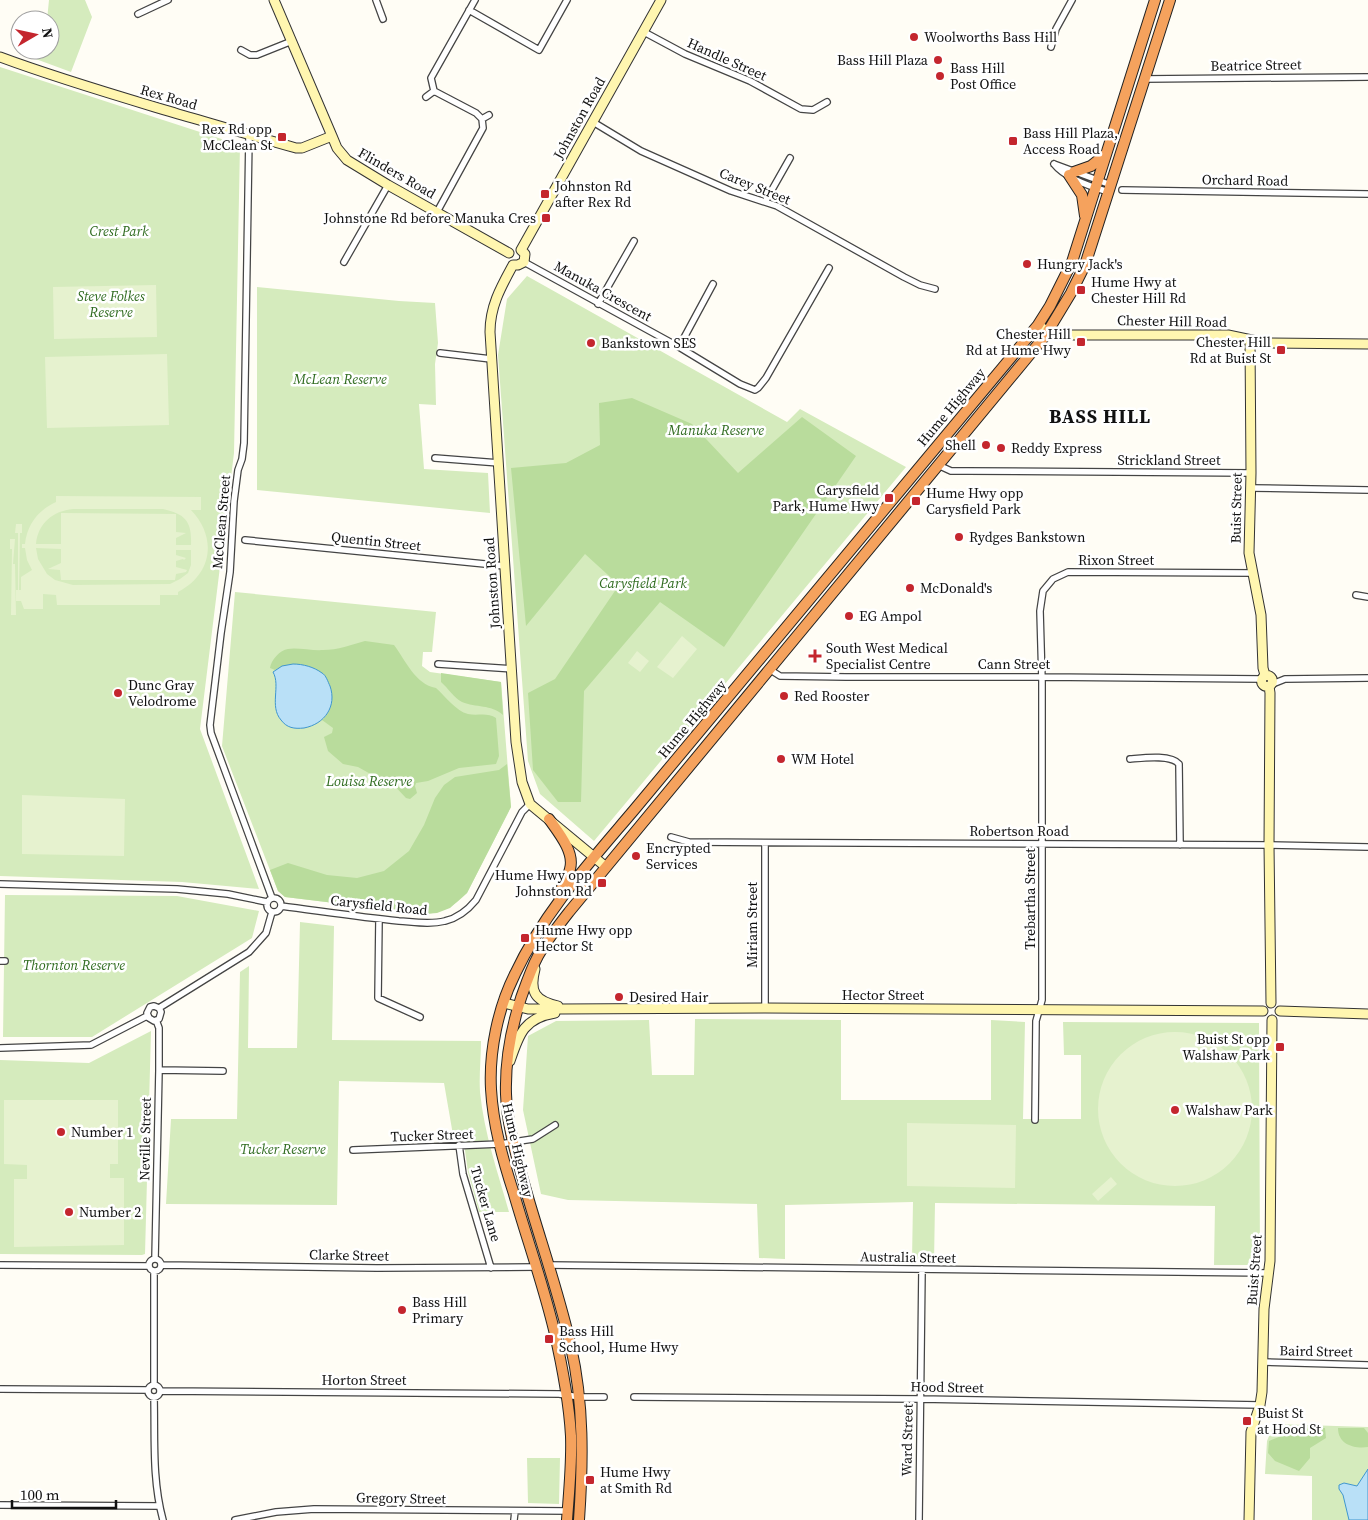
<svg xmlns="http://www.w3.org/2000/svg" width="1368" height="1520" font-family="'Source Serif 4',serif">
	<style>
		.green { fill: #d5ebbd }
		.forest { fill: #b9dc9c }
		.pitch { fill: #e6f2cf; fill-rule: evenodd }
		.water { fill: #b9e0f7; stroke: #3f96cf }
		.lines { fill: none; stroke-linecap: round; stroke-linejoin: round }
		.street-casing { stroke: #444; stroke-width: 8 }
		.secondary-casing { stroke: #333; stroke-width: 11 }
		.highway-casing { stroke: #222; stroke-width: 12 }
		.street { stroke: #fff; stroke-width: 5.5 }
		.secondary { stroke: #fff6b0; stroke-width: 9 }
		.highway { stroke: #f5a25d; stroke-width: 10 }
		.poi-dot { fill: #c4262e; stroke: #fff; stroke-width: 2 }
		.labels { text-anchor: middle; stroke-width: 5; stroke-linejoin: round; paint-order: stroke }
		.poi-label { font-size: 14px; fill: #111; stroke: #fff; text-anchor: start }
		.street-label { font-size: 14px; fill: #111; stroke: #fff }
		.park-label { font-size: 14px; font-style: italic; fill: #2f6b1f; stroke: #fff }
		.district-label { font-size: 19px; font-weight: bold; letter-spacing: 1px; fill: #111; stroke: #fff }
	</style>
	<rect width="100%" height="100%" fill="#fffdf5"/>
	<path class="green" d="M49,0H85L92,17L71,72L33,58L36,50H50V20H47Z
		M0,67L240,145L234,453L200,729L259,889L182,882L0,876Z
		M527,276L787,422L800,409L906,467L594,841L540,794L528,761L498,355L507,299Z
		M257,287L399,301L435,303L438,343L435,364L436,405L419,404L424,469L488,473L490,513L257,490Z
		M235,592L436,612L432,652H423L422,666L430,672L501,682L511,807L467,893C454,906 443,913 425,914L285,897L278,891L222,746Z
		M5,895L177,896L259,911L252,938L92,1037H3Z
		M300,922L334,926L332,1040L481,1041C481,1058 479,1075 480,1092C484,1133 498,1173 509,1212H479L468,1172L463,1136L453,1135L444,1083L339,1081L337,1205L166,1204L171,1119H237L240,972L249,966L248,1048H297Z
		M695,1019L841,1020V1100H991V1020L1025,1022L1023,1119H1081V1055H1064L1063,1022L1259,1023L1260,1265H1214L1215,1206L935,1203L934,1262L912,1260L913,1202L785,1205V1259L759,1258L757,1204L568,1200L541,1194L523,1110L528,1036L556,1021L649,1020L652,1075H694Z
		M151,1031L145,1254L142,1255L0,1254V1060L89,1063Z
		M1274,1424L1368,1427V1520H1312V1476L1265,1474L1267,1441Z
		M527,1458H560L559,1504L528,1503Z"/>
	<path class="forest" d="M632,398L692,424L738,473L802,417L856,456L724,647L660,602L584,691L581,802H558L533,770L528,693L555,679L619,585L585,554L526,626L511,468L566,463L600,445L599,403Z
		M365,641L394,645C406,661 415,684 436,688C446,697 456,711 468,714C478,716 488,712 496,718L499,756L496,764L459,768L428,781L416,783L415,786L417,793L410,799L406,798L390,781L376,777L358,767L343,764L328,751L324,737L332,733L333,728L322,720C337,707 332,689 324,674C306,668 292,660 275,670L270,668C271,660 280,650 288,649C296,647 313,651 323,650C338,650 351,645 365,641Z
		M441,673L501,682L503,715C491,704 476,708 462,702C454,698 448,688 441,682Z
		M507,764L511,807L467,893L450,908L437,913L425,914L285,897L278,891L270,870L288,863L327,875L357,878L384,871L409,851L424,825L435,798L444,785L455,777L499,770Z
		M1310,1427L1325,1428L1326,1438L1310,1448V1458L1299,1471L1275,1461L1268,1453L1269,1441L1294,1431L1304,1433Z
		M1338,1428H1364L1368,1433V1447C1355,1449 1338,1445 1338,1428Z"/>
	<path class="pitch" d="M156,285L157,337L54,339L53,287Z
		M167,354L169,425L47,428L45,357Z
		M56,496L201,497V510H191C217,537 213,574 178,592V595H160V605H57L56,595L43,594V609H24L21,601H16V590H18V533H15L16,524H22V533H20L19,590H21V577L32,570L27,560L25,548H22V544H25C27,525 38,510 56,502ZM163,509C186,514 192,522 191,545H176V538L186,533L176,532V514L61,513V544H36C38,523 53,511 73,509ZM36,548L61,549V563L48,569L60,570L61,580H175L176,574L186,572L187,570L176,567V561L183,559L184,560L186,558L176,555V550H191V565L188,573L180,579L170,584L73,585L55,580L47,574L38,559Z
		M10,539H15L13,564H15L16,615H11L12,549H10Z
		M682,636L697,649L673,678L657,667Z
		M637,651L649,661L640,672L628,663Z
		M22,795L125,799L124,856L22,854Z
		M1098 1109a77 77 0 1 1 154 0a77 77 0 1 1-154 0Z
		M4,1100H118V1164H110V1178H124V1245L14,1247V1179H27V1165L4,1164Z
		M907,1123L1016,1125L1015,1188L907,1186Z
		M1111,1177L1117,1184L1098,1201L1092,1194Z"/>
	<path class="water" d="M293,664C303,664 314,667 322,673C326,675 328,682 330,686C337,706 325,724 304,728C294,729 287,728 281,720C269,706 281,686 273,672L282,666Z
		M1368,1469V1520H1349L1343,1495L1339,1489V1485L1344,1483L1357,1486Z"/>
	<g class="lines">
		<g class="street-casing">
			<path id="street" d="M376,0L383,19
				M469,10L539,50L567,0
				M138,14L168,0
				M644,32L685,54L750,81L801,109L813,110L827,102
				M1051,47L1056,29L1072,0
				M241,50L250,55H257L292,41
				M1144,79L1368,77
				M426,97L434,91
				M482,119L489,115
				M593,122L641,151L731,191L777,206L904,277L920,285L935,289
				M249,136L244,443L242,459L238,470L234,501L230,572L221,633L210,725L211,733L272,898
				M1054,164C1066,179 1091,187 1109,192
				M1054,164L1111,185
				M1122,190L1368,194
				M765,202L790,158
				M437,212L483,128L482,119L476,113L434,91L431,78L475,0
				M344,262L388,185
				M524,262L679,347L740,384L755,390L758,388L766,378L829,268
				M598,304L634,241
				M679,347L713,284
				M440,353L491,359
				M435,458L499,463
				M938,465L951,471H967L1251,473
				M1251,488L1368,490
				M245,540L505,566
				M1356,595L1368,597
				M438,664L512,669
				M769,669L780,676L846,677H1042L1261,679
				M1270,685L1285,679L1368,678
				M1130,759C1142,758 1171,754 1179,764L1180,845
				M671,837L689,842L1269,845L1368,847
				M765,843V1008
				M0,884L177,889L228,894L267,902
				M267 905a7 7 0 1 1 14 0a7 7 0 1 1-14 0Z
				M281,906C320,911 359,917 399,921C414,922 430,925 445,921C458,918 467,911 476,900L522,812L530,804
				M379,919L378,998L420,1017
				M0,961H5
				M159,1008L161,1012L159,1019L154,1021L149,1018L147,1013L150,1007L154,1006L159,1008L249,952L266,933L272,912
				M0,1048L91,1045L147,1016
				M159,1070L223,1071
				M1035,1120L1036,1021L1042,1000V681L1040,611L1043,591L1053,579L1068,572L1252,573
				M459,1145L463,1174L491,1268
				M353,1150L500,1144L533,1139L555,1125
				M149 1265a6 6 0 1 1 12 0a6 6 0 1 1-12 0Z
				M155,1259L159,1070V1028L156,1020
				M0,1265L148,1266
				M161,1265L377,1268L536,1267
				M548,1265L1269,1273
				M1263,1362L1368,1365
				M154,1384V1272
				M148 1391a6 6 0 1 1 12 0a6 6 0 1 1-12 0Z
				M0,1389L148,1390
				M161,1391L559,1394L580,1397H604
				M154,1397C155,1438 152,1480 163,1520
				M634,1397L920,1399L1260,1405
				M0,1505L159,1506
				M235,1520L276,1512L314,1509L568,1511
				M514,1520L515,1511
				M919,1520L922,1269"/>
		</g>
		<g class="secondary-casing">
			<path id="secondary" d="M274,0L332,136L337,148L347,160L388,185L509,253
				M0,57C59,79 118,96 178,114C217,125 256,137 296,148H302L332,136
				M521,250L661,0
				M513,265C501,287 490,306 490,332L516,742L522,782L530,804L606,867
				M513,265H518L524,262L525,254L521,250
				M1038,325L1048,332L1058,335H1228L1266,343L1368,344
				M1250,341L1251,473L1249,553L1261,615L1263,668L1265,675
				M1261.5 681a5.5 5.5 0 1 1 11 0a5.5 5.5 0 1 1-11 0Z
				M1269,686L1270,693L1269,845L1271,1003
				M535,969C529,992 535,1001 558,1006
				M504,1003L528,1009H559L765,1008L1263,1011
				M1280,1011L1368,1014
				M510,1061C519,1034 524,1018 555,1013
				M1249,1520L1251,1432L1260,1405L1262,1392L1264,1309L1270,1261L1272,1020"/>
		</g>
		<g class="highway-casing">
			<path id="highway" d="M1074,172L1091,166L1106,154
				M1069,175L1082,195L1085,216
				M549,819C558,832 575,852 570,869C568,878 562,887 558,895
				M567,1520C569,1492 572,1464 571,1436C569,1400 562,1365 554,1330C543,1284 527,1239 514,1194C503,1160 493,1125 491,1089C489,1051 498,1008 515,974C544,912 590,862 634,810L1038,325L1050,306L1072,262L1155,0
				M579,1520C583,1462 584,1404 571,1347C559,1293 540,1240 525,1187C517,1157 507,1126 506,1094C505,1061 511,1029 521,998C526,984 531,969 538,956C547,940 558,926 569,912L1045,336L1071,293L1085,265L1170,0"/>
		</g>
		<use href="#street" class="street"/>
		<use href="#secondary" class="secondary"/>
		<use href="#highway" class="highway"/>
	</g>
	<g class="poi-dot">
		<circle cx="914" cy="37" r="5"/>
		<circle cx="938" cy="60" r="5"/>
		<circle cx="940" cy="76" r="5"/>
		<rect x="277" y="132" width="10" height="10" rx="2.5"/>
		<rect x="1008" y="136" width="10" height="10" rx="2.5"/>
		<rect x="540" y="189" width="10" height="10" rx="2.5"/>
		<rect x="541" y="213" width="10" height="10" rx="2.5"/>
		<circle cx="1027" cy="264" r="5"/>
		<rect x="1076" y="285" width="10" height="10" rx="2.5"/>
		<rect x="1076" y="337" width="10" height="10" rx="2.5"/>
		<circle cx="591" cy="343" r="5"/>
		<rect x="1276" y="345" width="10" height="10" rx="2.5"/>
		<circle cx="986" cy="445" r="5"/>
		<circle cx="1001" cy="448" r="5"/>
		<rect x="884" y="493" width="10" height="10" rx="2.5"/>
		<rect x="911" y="496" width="10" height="10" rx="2.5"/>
		<circle cx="959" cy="537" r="5"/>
		<circle cx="910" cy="588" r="5"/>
		<circle cx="849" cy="616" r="5"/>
		<path d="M812.5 648.5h5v5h5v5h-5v5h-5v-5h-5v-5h5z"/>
		<circle cx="118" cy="693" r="5"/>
		<circle cx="784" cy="696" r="5"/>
		<circle cx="781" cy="759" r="5"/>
		<circle cx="636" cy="856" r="5"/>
		<rect x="597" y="878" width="10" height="10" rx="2.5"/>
		<rect x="520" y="933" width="10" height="10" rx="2.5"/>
		<circle cx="619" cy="997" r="5"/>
		<rect x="1275" y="1042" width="10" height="10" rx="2.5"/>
		<circle cx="1175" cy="1110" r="5"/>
		<circle cx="61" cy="1132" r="5"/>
		<circle cx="69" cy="1212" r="5"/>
		<circle cx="402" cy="1310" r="5"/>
		<rect x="544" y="1334" width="10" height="10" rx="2.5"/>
		<rect x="1242" y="1416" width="10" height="10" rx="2.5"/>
		<rect x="585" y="1475" width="10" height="10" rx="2.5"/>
	</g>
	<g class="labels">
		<g class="poi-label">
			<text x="924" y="42">Woolworths Bass Hill</text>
			<text x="928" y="65" text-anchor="end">Bass Hill Plaza</text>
			<text x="950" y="73">Bass Hill<tspan x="950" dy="16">Post Office</tspan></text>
			<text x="272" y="134" text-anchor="end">Rex Rd opp<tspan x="272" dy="16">McClean St</tspan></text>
			<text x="1023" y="138">Bass Hill Plaza,<tspan x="1023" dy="16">Access Road</tspan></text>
			<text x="555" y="191">Johnston Rd<tspan x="555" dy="16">after Rex Rd</tspan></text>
			<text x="536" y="223" text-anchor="end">Johnstone Rd before Manuka Cres</text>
			<text x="1037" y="269">Hungry Jack's</text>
			<text x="1091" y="287">Hume Hwy at<tspan x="1091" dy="16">Chester Hill Rd</tspan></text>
			<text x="1071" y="339" text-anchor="end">Chester Hill<tspan x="1071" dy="16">Rd at Hume Hwy</tspan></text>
			<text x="1271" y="347" text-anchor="end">Chester Hill<tspan x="1271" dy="16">Rd at Buist St</tspan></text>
			<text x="601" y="348">Bankstown SES</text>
			<text x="976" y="450" text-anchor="end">Shell</text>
			<text x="1011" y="453">Reddy Express</text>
			<text x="879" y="495" text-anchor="end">Carysfield<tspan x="879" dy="16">Park, Hume Hwy</tspan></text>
			<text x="926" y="498">Hume Hwy opp<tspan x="926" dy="16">Carysfield Park</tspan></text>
			<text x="969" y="542">Rydges Bankstown</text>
			<text x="920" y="593">McDonald's</text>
			<text x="859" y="621">EG Ampol</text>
			<text x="826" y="653">South West Medical<tspan x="826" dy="16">Specialist Centre</tspan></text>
			<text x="128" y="690">Dunc Gray<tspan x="128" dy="16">Velodrome</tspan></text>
			<text x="794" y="701">Red Rooster</text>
			<text x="791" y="764">WM Hotel</text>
			<text x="646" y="853">Encrypted<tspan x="646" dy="16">Services</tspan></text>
			<text x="592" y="880" text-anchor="end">Hume Hwy opp<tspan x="592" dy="16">Johnston Rd</tspan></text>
			<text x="535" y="935">Hume Hwy opp<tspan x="535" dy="16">Hector St</tspan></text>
			<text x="629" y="1002">Desired Hair</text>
			<text x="1270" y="1044" text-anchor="end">Buist St opp<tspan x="1270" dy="16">Walshaw Park</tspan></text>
			<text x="1185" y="1115">Walshaw Park</text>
			<text x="71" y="1137">Number 1</text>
			<text x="79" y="1217">Number 2</text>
			<text x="412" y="1307">Bass Hill<tspan x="412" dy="16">Primary</tspan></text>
			<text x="559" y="1336">Bass Hill<tspan x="559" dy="16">School, Hume Hwy</tspan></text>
			<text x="1257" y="1418">Buist St<tspan x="1257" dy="16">at Hood St</tspan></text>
			<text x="600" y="1477">Hume Hwy<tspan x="600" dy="16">at Smith Rd</tspan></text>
		</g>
		<g class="street-label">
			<text transform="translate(727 59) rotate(24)" y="5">Handle Street</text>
			<text transform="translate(1256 65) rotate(-1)" y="5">Beatrice Street</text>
			<text transform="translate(169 97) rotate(16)" y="5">Rex Road</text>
			<text transform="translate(579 118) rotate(-61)" y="5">Johnston Road</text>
			<text transform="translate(397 173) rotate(30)" y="5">Flinders Road</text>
			<text transform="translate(1245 180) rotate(1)" y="5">Orchard Road</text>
			<text transform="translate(755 186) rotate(22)" y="5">Carey Street</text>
			<text transform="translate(603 291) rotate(29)" y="5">Manuka Crescent</text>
			<text transform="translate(1172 321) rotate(1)" y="5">Chester Hill Road</text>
			<text transform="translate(951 407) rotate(-50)" y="5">Hume Highway</text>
			<text x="1169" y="465">Strickland Street</text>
			<text transform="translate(1236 508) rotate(-89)" y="5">Buist Street</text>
			<text transform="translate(221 522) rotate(-85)" y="5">McClean Street</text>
			<text transform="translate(376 541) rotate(6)" y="5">Quentin Street</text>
			<text x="1116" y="565">Rixon Street</text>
			<text transform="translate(492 583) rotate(-94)" y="5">Johnston Road</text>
			<text x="1014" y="669">Cann Street</text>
			<text transform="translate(692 719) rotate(-50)" y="5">Hume Highway</text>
			<text x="1019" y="836">Robertson Road</text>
			<text transform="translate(1030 899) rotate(-90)" y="5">Trebartha Street</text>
			<text transform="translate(379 905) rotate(6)" y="5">Carysfield Road</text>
			<text transform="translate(752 925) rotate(-90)" y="5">Miriam Street</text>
			<text x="883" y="1000">Hector Street</text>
			<text transform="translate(432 1135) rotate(-2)" y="5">Tucker Street</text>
			<text transform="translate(145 1139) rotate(-89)" y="5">Neville Street</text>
			<text transform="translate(518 1150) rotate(77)" y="5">Hume Highway</text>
			<text transform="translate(486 1204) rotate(74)" y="5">Tucker Lane</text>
			<text transform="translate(349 1255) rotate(1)" y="5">Clarke Street</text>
			<text transform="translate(908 1257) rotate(1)" y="5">Australia Street</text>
			<text transform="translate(1254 1270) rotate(-86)" y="5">Buist Street</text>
			<text transform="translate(1316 1351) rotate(1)" y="5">Baird Street</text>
			<text x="364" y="1385">Horton Street</text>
			<text transform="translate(947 1387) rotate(1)" y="5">Hood Street</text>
			<text transform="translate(907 1440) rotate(-89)" y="5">Ward Street</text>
			<text transform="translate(401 1498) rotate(1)" y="5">Gregory Street</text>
		</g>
		<g class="park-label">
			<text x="119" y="236">Crest Park</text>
			<text x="111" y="301">Steve Folkes<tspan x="111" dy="16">Reserve</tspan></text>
			<text x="340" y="384">McLean Reserve</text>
			<text x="716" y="435">Manuka Reserve</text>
			<text x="643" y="588">Carysfield Park</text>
			<text x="369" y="786">Louisa Reserve</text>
			<text x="74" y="970">Thornton Reserve</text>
			<text x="283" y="1154">Tucker Reserve</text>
		</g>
		<g class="district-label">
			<text x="1100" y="423">BASS HILL</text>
		</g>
	</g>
	<g transform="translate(35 35) rotate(81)"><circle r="24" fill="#ffffff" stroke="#a0a0a0"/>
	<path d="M0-4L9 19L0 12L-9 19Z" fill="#c4262e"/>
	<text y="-8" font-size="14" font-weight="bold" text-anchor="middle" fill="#111111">N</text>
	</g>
	<path d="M12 1500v8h104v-8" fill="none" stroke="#111111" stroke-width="2.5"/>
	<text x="20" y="1500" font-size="15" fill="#111111" stroke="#ffffff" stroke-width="4" paint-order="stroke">100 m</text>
</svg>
